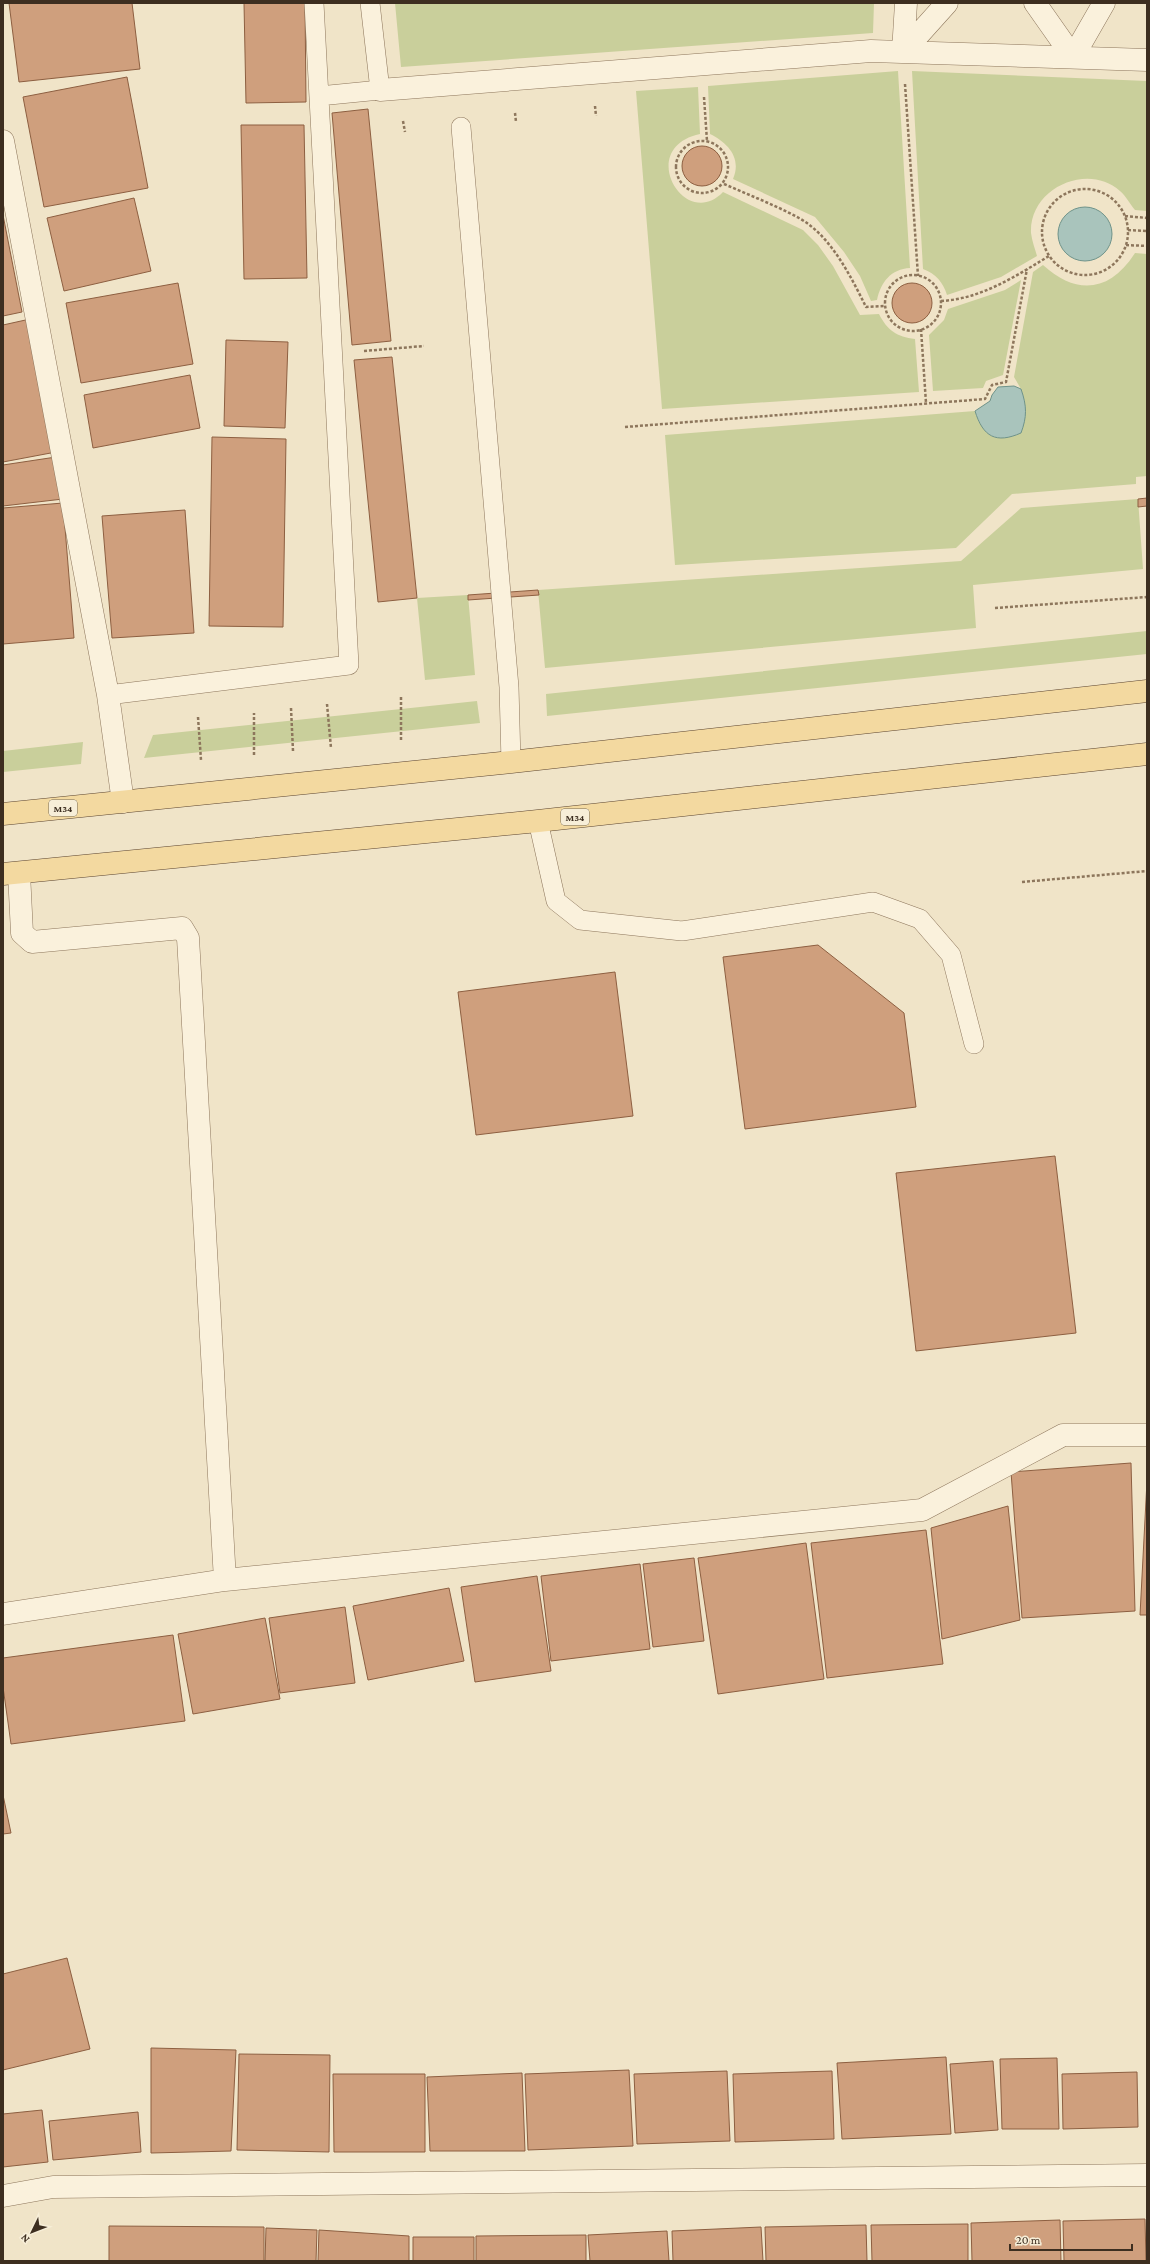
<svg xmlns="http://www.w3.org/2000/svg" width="1150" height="2264" font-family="'Crimson Pro',serif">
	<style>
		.green { fill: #c9cf9b }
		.water { fill: #a9c4bc; stroke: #6f938a }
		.building { fill: #cf9f7d; stroke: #8d5f41 }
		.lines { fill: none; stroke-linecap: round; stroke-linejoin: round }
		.lane-casing { stroke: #8d765c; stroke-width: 20 }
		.street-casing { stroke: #8d765c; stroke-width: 23 }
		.primary-casing { stroke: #5b4430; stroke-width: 23 }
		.path { stroke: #8d765c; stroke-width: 2.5; stroke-dasharray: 3 2; stroke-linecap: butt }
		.lane { stroke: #faf1dc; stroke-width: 19 }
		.street { stroke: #faf1dc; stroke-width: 22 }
		.primary { stroke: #f3d9a0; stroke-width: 22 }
		.labels { text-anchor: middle; stroke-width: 3; stroke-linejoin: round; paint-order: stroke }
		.shield { fill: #f7eed8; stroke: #756857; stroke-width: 1 }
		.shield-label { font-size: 10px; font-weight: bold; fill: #3d2e20 }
	</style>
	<rect width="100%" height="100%" fill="#f0e4c8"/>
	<path class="green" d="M395,3H874L873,33L401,67Z
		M898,71L910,268C891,269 881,282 877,300L871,301L860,276L844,252L815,217L733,179C742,158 728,143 710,134L708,86Z
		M912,71L1147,81V211L1135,210C1130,204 1126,196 1120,191C1088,162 1029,188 1031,233C1032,241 1035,249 1037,256L1001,277L947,295C943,282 936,274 923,269Z
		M698,87L700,134C635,148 685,232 723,192L803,230L818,245L833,266L860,315L879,314C887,330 897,337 915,339L919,392L662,409L636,91Z
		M1135,253L1147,254V476L1136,477V484L1012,494L956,548L675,565L665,435L975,411L979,422L1021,389L1014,377L1033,272L1043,265C1077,296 1110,292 1135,253Z
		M1021,280L1003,375L986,381L983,388L933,391L929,335L944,320L948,309L1005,290Z
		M1138,499L1143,569L973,585L976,628L545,668L538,590L961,561L1021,508Z
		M468,595L475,675L425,680L417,598Z
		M1147,631V654L547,716L546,694Z
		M477,701L480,723L144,758L153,735Z
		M83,742L81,764L3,772V751Z"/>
	<path class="water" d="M1058 234a27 27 0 1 1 54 0a27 27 0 1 1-54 0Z
		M1014,386L1021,389C1027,406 1027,417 1021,433C996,444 983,437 975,411L990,401L992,395L998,387Z"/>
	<path class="building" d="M9,3H132L140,69L19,82Z
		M244,3H305L306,102L246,103Z
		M127,77L148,188L44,207L23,97Z
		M368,109L391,341L352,345L332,113Z
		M241,125H304L307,278L244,279Z
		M682 166a20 20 0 1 1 40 0a20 20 0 1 1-40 0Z
		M134,198L151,271L64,291L47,218Z
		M3,215L22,312L3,316Z
		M892 303a20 20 0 1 1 40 0a20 20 0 1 1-40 0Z
		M178,283L193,364L81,383L66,303Z
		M30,319L56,452L3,462V325Z
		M226,340L288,342L285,428L224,426Z
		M392,357L417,598L378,602L354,360Z
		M190,375L200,428L93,448L84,395Z
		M212,437L286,439L283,627L209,626Z
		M56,457L63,499L3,506V465Z
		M1147,498V506L1138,507V499Z
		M63,503L74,638L3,644V508Z
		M185,510L194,633L112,638L102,516Z
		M538,590L539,595L468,600V595Z
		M818,945L904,1013L916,1107L745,1129L723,957Z
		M615,972L633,1116L476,1135L458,992Z
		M1055,1156L1076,1333L916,1351L896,1173Z
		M1131,1463L1135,1611L1022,1618L1011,1472Z
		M1147,1481V1615H1140Z
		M1008,1506L1020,1620L942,1639L931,1528Z
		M926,1530L943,1664L827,1678L811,1543Z
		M806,1543L824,1679L718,1694L698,1558Z
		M694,1558L704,1641L653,1647L643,1564Z
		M640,1564L650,1649L551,1661L541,1576Z
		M537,1576L551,1671L475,1682L461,1587Z
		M449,1588L464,1661L368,1680L353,1606Z
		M345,1607L355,1683L280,1693L269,1618Z
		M265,1618L280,1699L193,1714L178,1634Z
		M173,1635L185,1721L11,1744L3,1687V1658Z
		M3,1795L11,1833L3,1834Z
		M67,1958L90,2049L3,2070V1974Z
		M151,2048L236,2050L231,2151L151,2153Z
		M239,2054L330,2055L329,2152L237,2150Z
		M946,2057L951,2134L842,2139L837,2063Z
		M1057,2058L1059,2129H1002L1000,2059Z
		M993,2061L998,2130L955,2133L950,2064Z
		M629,2070L633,2146L528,2150L525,2074Z
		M727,2071L730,2141L637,2144L634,2074Z
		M832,2071L834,2139L735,2142L733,2074Z
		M1137,2072L1138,2127L1063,2129L1062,2074Z
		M522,2073L525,2151H430L427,2077Z
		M333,2074H425V2152H334Z
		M42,2110L48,2162L3,2167V2114Z
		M138,2112L141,2152L53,2160L49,2121Z
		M1145,2219L1146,2261H1064L1063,2221Z
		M1060,2220L1061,2261H972L971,2223Z
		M968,2224V2261H872L871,2225Z
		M866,2225L867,2261H766L765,2227Z
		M109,2226L264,2227V2261H109Z
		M761,2227L763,2261H673L672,2231Z
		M266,2228L317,2230L316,2261H265Z
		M319,2230L409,2236V2261H318Z
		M667,2231L669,2261H590L588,2235Z
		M586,2235V2261H476V2236Z
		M413,2237H474V2261H413Z"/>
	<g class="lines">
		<g class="lane-casing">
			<path id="lane" d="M319,96L380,90L370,3
				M461,127L509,687L511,762
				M108,695L349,665L314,3
				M538,821L556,901L580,920L682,931L873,902L920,919L951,955L974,1044"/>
		</g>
		<g class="street-casing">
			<path id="street" d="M1035,3L1073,57L1104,3
				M903,52L947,3
				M903,52L906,3
				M380,90L871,51L1147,60
				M3,141L108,695L123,802
				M19,873L22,933L32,942L182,928L188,938L225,1580
				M3,1614L225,1580L922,1510L1063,1435H1147
				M3,2196L53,2187L1147,2175"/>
		</g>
		<g class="primary-casing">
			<path id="primary" d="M3,814L511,762L1147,691
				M3,874L538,821L1147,754"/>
		</g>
		<path class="path" d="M905,84L918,276
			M704,97L707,141
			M595,106L596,116
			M515,113L516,122
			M403,121L405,132
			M676 167a26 26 0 1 1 52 0a26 26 0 1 1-52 0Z
			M724,184C749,195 775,205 799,218C831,236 850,275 866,307L885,306
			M1042 232a43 43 0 1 1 86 0a43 43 0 1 1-86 0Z
			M1125,216L1147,218
			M1128,230L1147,231
			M1126,245L1147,246
			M885 303a28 28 0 1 1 56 0a28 28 0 1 1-56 0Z
			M941,301C981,299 1016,276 1049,256
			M921,329L926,403
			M364,351L424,346
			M625,427L985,399L992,385L1006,382L1027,269
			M995,608L1147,597
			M401,697V740
			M327,704L331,748
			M291,708L293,751
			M198,717L201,760
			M254,755V713
			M1022,882L1147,871"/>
		<use href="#lane" class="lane"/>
		<use href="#street" class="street"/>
		<use href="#primary" class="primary"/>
	</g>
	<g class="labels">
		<g class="shield">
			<rect x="49" y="800" width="28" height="16" rx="3"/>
			<rect x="561" y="809" width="28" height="16" rx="3"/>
		</g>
		<g class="shield-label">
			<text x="63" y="812">M34</text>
			<text x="575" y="821">M34</text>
		</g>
	</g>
	<rect width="1150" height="2264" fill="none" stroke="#3d2e20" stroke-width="8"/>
	<g transform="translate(32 2232) rotate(227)" stroke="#f7eed8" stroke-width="3" paint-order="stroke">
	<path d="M0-3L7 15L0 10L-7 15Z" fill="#3d2e20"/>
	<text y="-6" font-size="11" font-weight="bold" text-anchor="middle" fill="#3d2e20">N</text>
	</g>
	<path d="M1010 2244v6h122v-6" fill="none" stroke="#3d2e20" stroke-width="2"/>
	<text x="1016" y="2244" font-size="12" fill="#3d2e20" stroke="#f7eed8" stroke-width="3" paint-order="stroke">20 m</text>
</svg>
